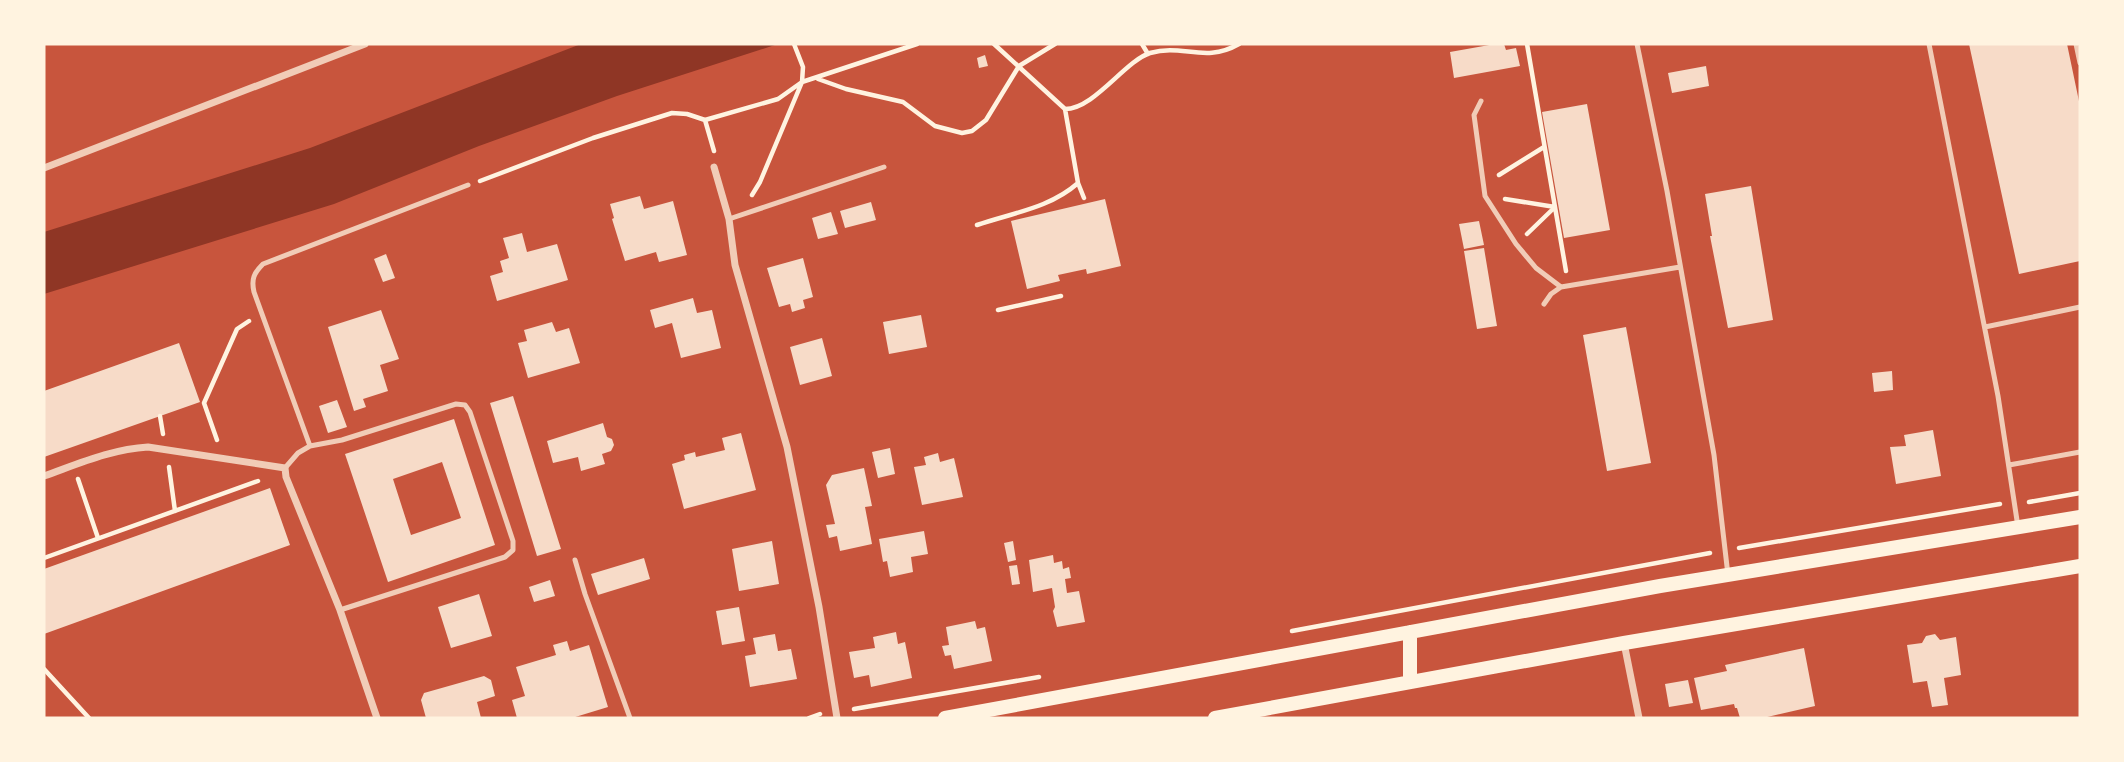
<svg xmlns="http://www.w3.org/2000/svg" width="2124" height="762" font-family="Ubuntu,sans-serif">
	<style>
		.water { fill: #8f3625 }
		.building { fill: #f7dbc8; fill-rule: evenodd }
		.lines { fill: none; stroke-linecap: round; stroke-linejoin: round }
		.path { stroke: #fff3e0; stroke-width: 4.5 }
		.service { stroke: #f1ccb7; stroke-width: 5 }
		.minor { stroke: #f1ccb7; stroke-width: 7 }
		.secondary { stroke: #fff3e0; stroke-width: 14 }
	</style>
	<rect width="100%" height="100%" fill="#c8553d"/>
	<path class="water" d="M581,44H778L617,96L479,146L334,204L44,294V232L310,148Z"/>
	<path class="building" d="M1495,44H1504L1506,50L1516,48L1520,66L1454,78L1450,52Z
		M1969,44H2067L2080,106V261L2019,274Z
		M985,55L988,66L979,68L977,58Z
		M1706,66L1709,86L1672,93L1668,73Z
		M1587,104L1610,230L1564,238L1542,112Z
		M1751,186L1773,320L1728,328L1710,236H1712L1705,194Z
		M640,196L644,209L673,201L687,255L659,262L656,252L625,261L612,219L614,218L610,204Z
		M1105,199L1121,266L1087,274L1086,269L1058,275L1060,281L1027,289L1011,221Z
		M871,202L876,220L845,228L840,211Z
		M831,212L838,234L818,239L812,218Z
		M1479,221L1484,245L1464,249L1459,224Z
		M522,233L527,252L557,244L568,280L497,301L490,276L503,272L500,261L509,258L503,238Z
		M1484,248L1497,326L1477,329L1464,251Z
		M386,254L395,278L383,282L374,259Z
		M803,258L813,297L803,300L805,308L792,312L790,304L779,307L767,268Z
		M693,298L697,313L712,310L721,348L681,358L672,323L655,328L650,310Z
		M381,310L399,359L380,365L388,391L363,399L366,407L354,411L328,327Z
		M921,315L927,347L889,354L883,322Z
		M552,322L556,332L569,328L580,363L528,378L518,343L527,341L524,330Z
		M1626,327L1651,463L1607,471L1583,335Z
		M822,338L832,376L800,385L790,347Z
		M179,343L200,402L44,457V391Z
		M1892,371L1893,390L1874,392L1872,373Z
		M513,396L561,549L537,556L490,403Z
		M337,400L347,427L328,433L319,406Z
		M454,419L495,545L388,582L345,454ZM442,462L461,518L411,535L393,479Z
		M603,423L607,437L612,439L614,445L611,451L602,454L605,464L581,471L578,457L553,463L547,441Z
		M1933,430L1941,476L1896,484L1890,447L1906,446L1904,435Z
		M741,433L756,490L684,509L672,464L685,460L684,455L695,452L696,457L725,450L722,438Z
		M890,448L895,474L878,478L872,452Z
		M938,453L940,462L954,458L963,497L922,505L914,467L926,465L924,457Z
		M864,468L872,506L865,507L872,544L840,551L837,536L829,538L826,525L835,524L826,485L832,475Z
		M270,488L290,545L44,634V569Z
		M924,531L928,554L911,557L913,572L890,577L887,561L883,562L879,539Z
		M772,541L779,584L739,591L732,549Z
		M1013,541L1016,560L1008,562L1004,543Z
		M1053,555L1054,563L1062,561L1063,569L1069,567L1071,578L1065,579L1067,593L1079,591L1085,622L1057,627L1053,611L1055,607L1052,588L1033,592L1029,560Z
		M644,558L650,579L598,595L591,574Z
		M1017,565L1020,584L1012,585L1009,566Z
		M550,580L555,596L534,602L529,587Z
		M479,594L492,636L451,648L438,607Z
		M739,607L745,641L722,645L716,611Z
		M975,621L977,629L985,627L992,661L954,669L951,655L945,656L942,646L949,645L946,627Z
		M896,632L898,644L905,642L912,678L871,687L869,675L854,678L849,652L875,648L873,637Z
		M775,634L778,651L791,649L797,679L750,687L745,656L756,654L753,638Z
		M1935,634L1940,640L1956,637L1961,675L1944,678L1948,705L1932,707L1927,681L1913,683L1907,645L1922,643L1926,636Z
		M567,641L570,651L589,645L608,707L572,718H517L512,700L525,696L516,667L556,655L553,645Z
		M1804,648L1815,706L1763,718H1740L1737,708H1735L1734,704L1701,710L1694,678L1727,671L1725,665Z
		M484,676L491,680L495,696L477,702L481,718H426L421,700L424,693Z
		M1688,680L1693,703L1669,707L1665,684Z"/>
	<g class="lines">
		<path class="path" d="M1142,44L1148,54
			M1527,44L1566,271
			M818,79L846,89L903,102L935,126L962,133L972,131L986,120L1019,66L1055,44
			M1065,109C1094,109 1125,61 1150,53C1183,43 1204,64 1239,44
			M705,120L714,151
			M1499,175L1544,147
			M480,181L593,138L672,113L687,114L705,120L778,99L802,82L917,44
			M1078,183L1084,198
			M752,195L760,182L802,82L803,67L794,44
			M1505,199L1555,207L1527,234
			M977,225C1012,213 1050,208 1078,183L1065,109L994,44
			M998,310L1061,296
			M160,416L163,434
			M217,440L204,403L237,329L249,321
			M169,467L175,511
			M78,479L98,538
			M2029,502L2080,493
			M1739,548L2000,504
			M44,558L258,481
			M1292,631L1710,553
			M44,669L89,718
			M854,709L1039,677
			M809,718L820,714"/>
		<path class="service" d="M1637,44L1667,191L1714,455L1728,575
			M1929,44L1998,396L2018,527
			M2076,44L2080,63
			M1481,101L1474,115L1485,196L1516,244L1536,268L1561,287
			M729,219L884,167
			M1544,304L1551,294L1561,287L1680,267
			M1985,327L2080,307
			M310,446L254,292C251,279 254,273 263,264L468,185
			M2009,465L2080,452
			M285,468L298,453L310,446L342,440L456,404L465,405L470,412L513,541V550L505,557L340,610
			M575,560L585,594L630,718"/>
		<path class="minor" d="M714,167L729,219L735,265L787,447L819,607L837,718
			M44,168L365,44
			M44,476C78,464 112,449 148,447L285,468L286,477L340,610L377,718
			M1624,643L1639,718"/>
		<path class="secondary" d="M1410,632V682
			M945,718L1660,586L2080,517
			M1215,718L1624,643L2080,566"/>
	</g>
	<rect width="2124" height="762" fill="none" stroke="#fff3e0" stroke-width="91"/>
</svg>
